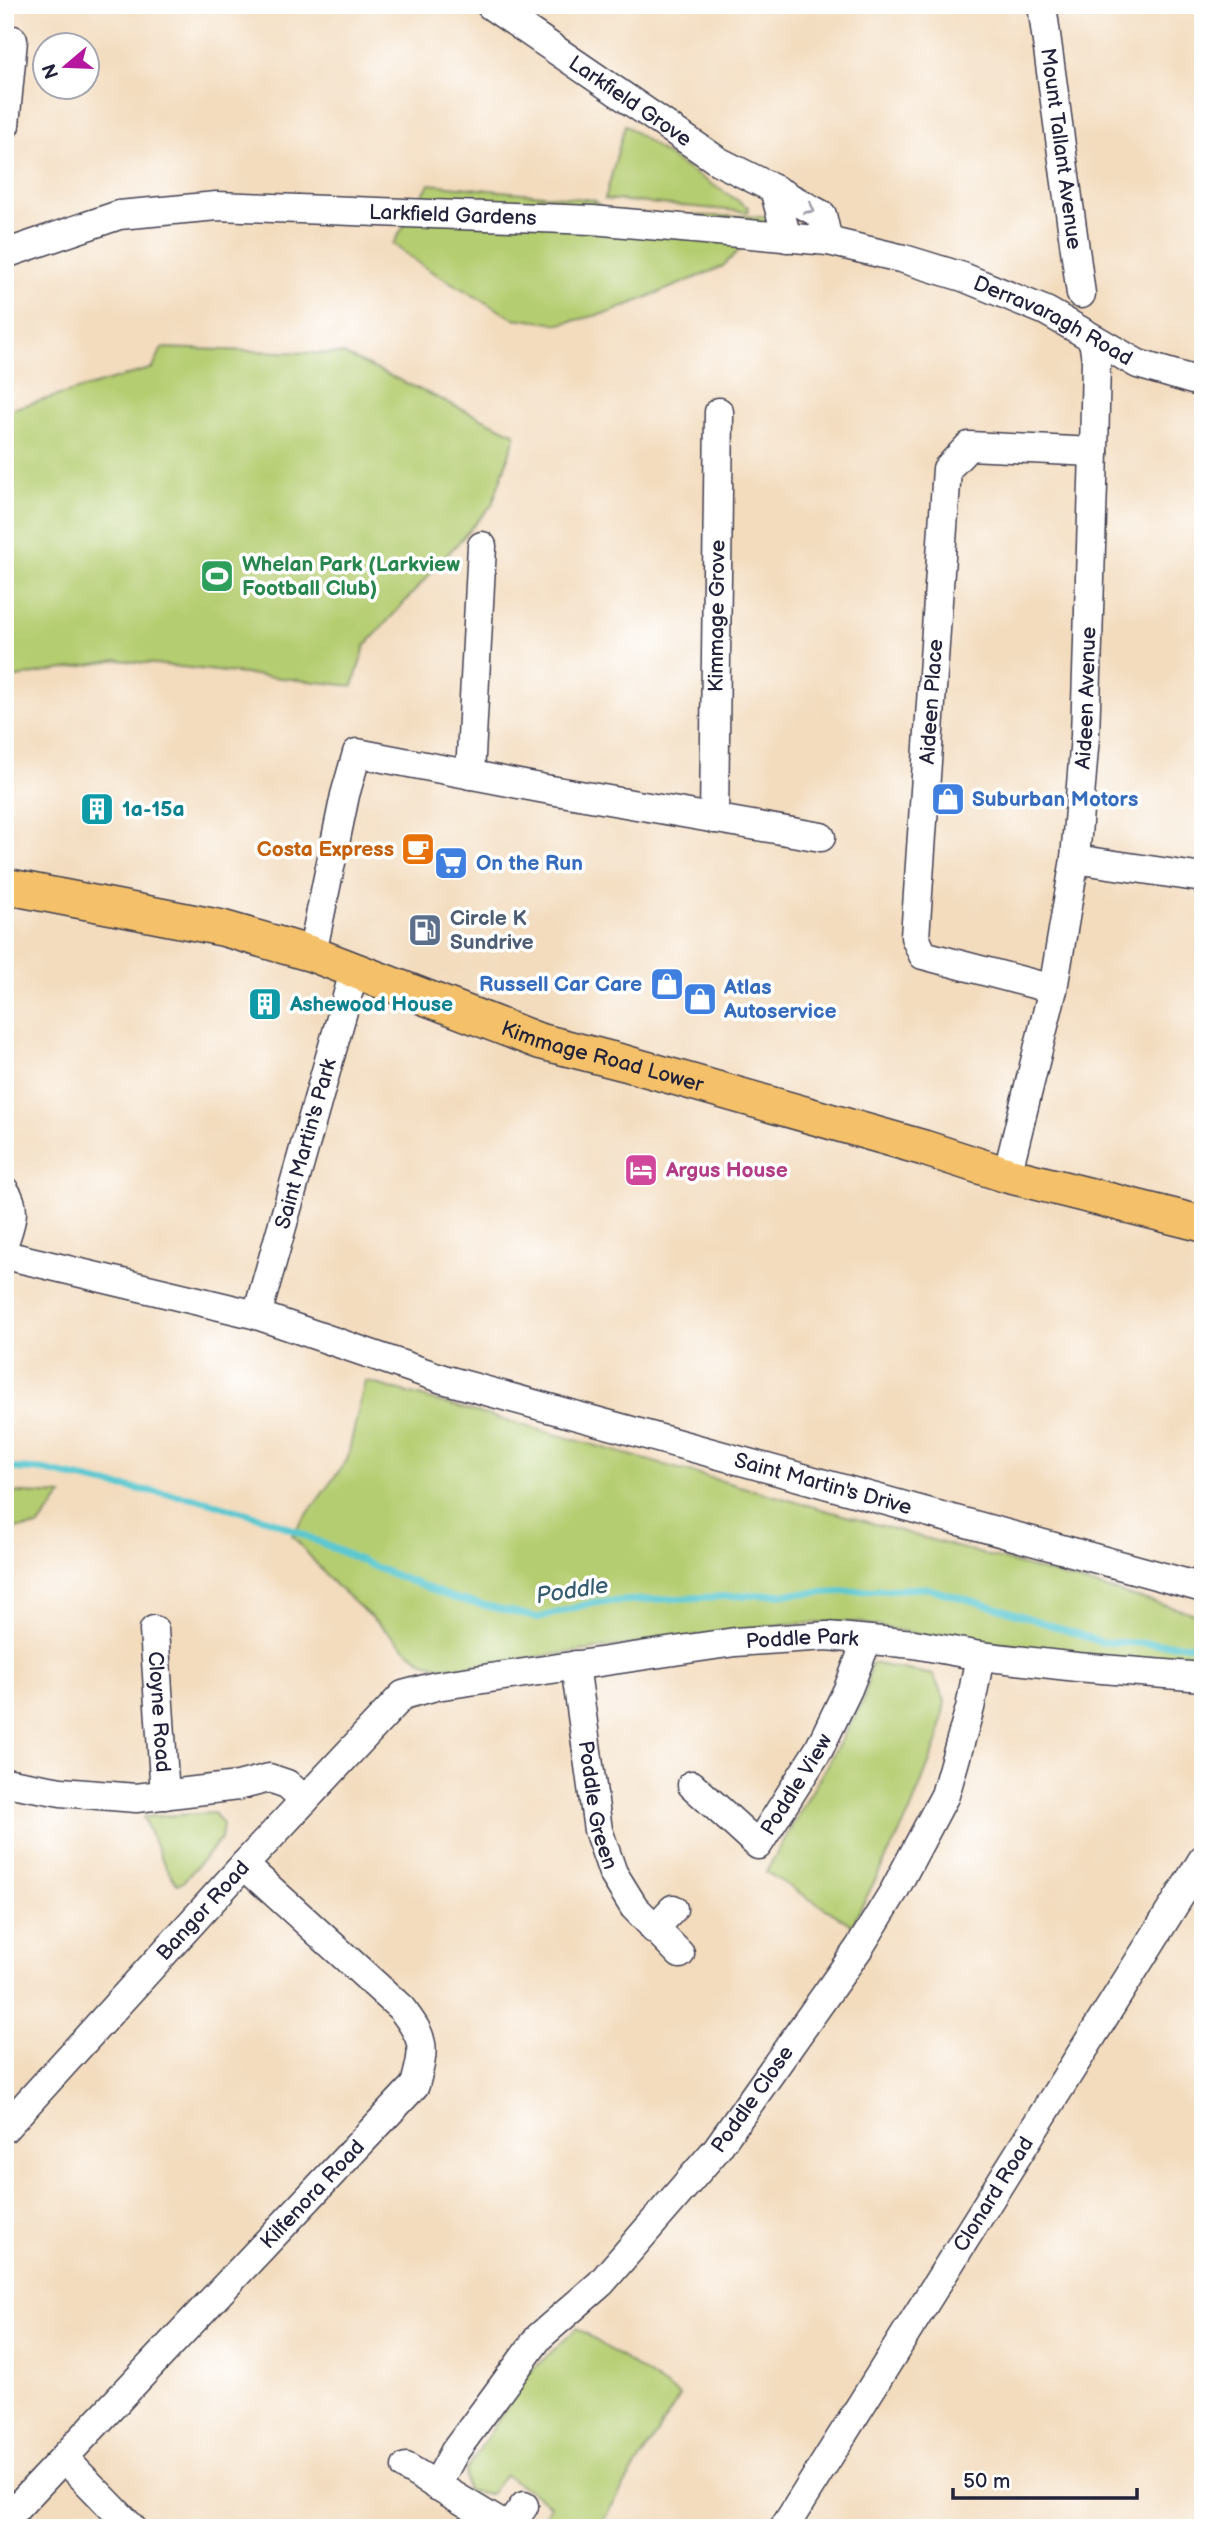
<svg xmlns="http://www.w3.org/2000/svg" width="1208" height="2533" font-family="'Balsamiq Sans',sans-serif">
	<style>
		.green { fill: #b5cd71; stroke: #6c7856; stroke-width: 2 }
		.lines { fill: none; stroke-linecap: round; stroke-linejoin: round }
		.stream { stroke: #5bc8d0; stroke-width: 7 }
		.minor-casing { stroke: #413e4f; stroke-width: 31 }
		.major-casing { stroke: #413e4f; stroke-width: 38 }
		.minor { stroke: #fff; stroke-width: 28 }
		.major { stroke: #f4c16a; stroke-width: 35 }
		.oneway { stroke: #9c9ca7 }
		.labels { text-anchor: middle; stroke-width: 7; stroke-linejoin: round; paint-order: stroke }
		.street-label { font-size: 21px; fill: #22223b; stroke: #fff }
		.leisure-label { font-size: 21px; font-weight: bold; fill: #27864d; stroke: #fff; text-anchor: start }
		.shop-label { font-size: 21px; font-weight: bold; fill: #366cbe; stroke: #fff; text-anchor: start }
		.culture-label { font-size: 21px; font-weight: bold; fill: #0d838f; stroke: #fff; text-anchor: start }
		.food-label { font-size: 21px; font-weight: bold; fill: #c56008; stroke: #fff; text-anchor: end }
		.service-label { font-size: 21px; font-weight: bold; fill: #4e5e75; stroke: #fff; text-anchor: start }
		.hotel-label { font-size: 21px; font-weight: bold; fill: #b23c85; stroke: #fff; text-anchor: start }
		.water-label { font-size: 23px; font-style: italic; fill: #365c6f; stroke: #fff }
	</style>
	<rect width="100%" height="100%" fill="#fff"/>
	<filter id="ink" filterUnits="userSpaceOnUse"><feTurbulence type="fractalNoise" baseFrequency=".0143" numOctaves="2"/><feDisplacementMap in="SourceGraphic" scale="14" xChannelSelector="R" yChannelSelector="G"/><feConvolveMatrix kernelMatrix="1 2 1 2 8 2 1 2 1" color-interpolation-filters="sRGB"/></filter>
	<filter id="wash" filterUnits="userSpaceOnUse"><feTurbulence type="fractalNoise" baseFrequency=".00686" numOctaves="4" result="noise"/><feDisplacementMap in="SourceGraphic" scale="28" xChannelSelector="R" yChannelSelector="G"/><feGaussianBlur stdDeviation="1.57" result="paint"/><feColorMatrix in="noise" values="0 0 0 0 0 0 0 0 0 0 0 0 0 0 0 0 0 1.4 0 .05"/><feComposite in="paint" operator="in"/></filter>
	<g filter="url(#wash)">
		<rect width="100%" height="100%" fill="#f3dcbe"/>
		<path class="green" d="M625,125L675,161L748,207L749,212L605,199Z
			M429,184L594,200L604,210L654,215L773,217L722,267L611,312L560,324L513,318L424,267L393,244Z
			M162,348L343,354L516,434L492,505L365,646L353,686L118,660L5,679V411L153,368Z
			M365,1381L1203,1616V1663L1086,1668L857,1622L785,1624L461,1667H442L424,1662L406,1649L331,1581L292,1535L347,1460Z
			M5,1492L62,1495L38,1527L5,1529Z
			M871,1663L933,1675L945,1701L939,1738L910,1812L852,1925L766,1872L864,1700Z
			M214,1813L223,1824L221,1839L182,1883L177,1884L165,1866L143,1817Z
			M577,2328L680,2396L598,2528H537L551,2505L505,2475L490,2494L466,2491L465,2472L527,2375Z"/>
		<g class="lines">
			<path class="stream" d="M5,1468L42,1470L111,1485L195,1498L273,1521L377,1568L453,1598L538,1618L595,1602L926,1588L1005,1610L1101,1642L1203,1645"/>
		</g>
	</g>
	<g filter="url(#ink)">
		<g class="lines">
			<g class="minor-casing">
				<g id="minor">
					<path id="s1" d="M490,5L718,161L774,189L787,238"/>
					<path id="s2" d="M1042,5L1081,294"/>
					<path d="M5,125L13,40"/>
					<path d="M774,189L822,215L828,241"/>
					<path id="s3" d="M5,254L119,215L217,206L592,220L828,241L904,259L963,277L1046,311L1138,364L1203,383"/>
					<path d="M470,775L482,546"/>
					<path id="s4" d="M714,819L719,412"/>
					<path d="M1075,859L1203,878"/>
					<path d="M312,954L345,795L357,753L545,789L821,837"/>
					<path id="s5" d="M1053,989L923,955L915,937L947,469L969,446L1094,452"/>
					<path id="s6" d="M1007,1175L1053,989L1075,859L1085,736L1094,452L1096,360L1093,340"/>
					<path d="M5,1191C17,1208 11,1222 5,1240"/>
					<path id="s7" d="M5,1255L257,1315L443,1379L1203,1588"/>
					<path id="s8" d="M257,1315L354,972"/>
					<path id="s9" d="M154,1630L165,1795"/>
					<path id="s10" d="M575,1665L598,1830L613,1873L634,1907L680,1954"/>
					<path d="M5,1782L61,1792L136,1798L238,1786L269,1778L287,1784L305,1800"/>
					<path id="s11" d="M692,1785L758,1845L819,1749L848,1689L867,1640"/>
					<path d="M654,1929L673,1909"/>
					<path id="s12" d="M5,2128L244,1865L403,1695L436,1686L735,1642L827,1636L914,1644L980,1656L1077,1667L1203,1677"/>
					<path d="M64,2458L132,2528"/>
					<path d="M406,2467L508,2528L524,2506"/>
					<path id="s13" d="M436,2486L455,2451L539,2337L601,2283L716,2150L859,1948L894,1891L945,1795L970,1708L980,1656"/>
					<path id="s14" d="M5,2520L415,2085C425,2047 426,2040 401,2008L244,1865"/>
					<path id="s15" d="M784,2528L1203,1859"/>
				</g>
			</g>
			<g class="major-casing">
				<g id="major">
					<path id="s16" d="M5,886L222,928L312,954L539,1041L625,1063L924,1148L1007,1175L1203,1224"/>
				</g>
			</g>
			<use href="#minor" class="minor"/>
			<use href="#major" class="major"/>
		</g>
		<defs><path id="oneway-chevron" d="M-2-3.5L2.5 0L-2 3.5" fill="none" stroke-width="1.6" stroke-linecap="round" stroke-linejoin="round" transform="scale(1.75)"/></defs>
		<use class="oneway" href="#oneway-chevron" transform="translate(810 209) rotate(29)"/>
	</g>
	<defs>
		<g id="stadium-square" transform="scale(1.75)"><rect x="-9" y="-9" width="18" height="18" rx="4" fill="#2e9e5b" stroke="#fff"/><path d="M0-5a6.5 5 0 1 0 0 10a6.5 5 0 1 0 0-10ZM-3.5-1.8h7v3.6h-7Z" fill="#fff"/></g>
		<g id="shop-square" transform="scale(1.75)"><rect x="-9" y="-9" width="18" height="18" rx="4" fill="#3f7fe0" stroke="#fff"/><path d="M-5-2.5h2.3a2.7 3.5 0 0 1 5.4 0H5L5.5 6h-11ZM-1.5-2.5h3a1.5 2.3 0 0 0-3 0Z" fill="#fff"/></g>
		<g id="building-square" transform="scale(1.75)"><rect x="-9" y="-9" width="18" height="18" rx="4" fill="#0f9aa8" stroke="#fff"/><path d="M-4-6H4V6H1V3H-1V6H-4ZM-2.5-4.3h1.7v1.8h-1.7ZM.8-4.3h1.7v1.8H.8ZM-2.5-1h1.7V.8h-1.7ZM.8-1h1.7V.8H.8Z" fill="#fff"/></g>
		<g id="cafe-square" transform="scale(1.75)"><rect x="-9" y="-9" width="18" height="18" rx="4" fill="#e8710a" stroke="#fff"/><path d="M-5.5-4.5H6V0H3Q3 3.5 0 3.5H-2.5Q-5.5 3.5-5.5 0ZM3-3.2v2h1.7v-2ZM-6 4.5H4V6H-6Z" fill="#fff"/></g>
		<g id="supermarket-square" transform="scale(1.75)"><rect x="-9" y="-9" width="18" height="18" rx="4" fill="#3f7fe0" stroke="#fff"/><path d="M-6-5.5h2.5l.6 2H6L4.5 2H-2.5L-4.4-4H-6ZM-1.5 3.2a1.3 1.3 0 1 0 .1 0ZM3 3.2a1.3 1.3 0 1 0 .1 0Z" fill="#fff"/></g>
		<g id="fuel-square" transform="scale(1.75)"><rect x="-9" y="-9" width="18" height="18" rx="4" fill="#5c6f8a" stroke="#fff"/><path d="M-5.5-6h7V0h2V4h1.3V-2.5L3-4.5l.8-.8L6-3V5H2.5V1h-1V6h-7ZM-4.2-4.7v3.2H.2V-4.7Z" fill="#fff"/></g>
		<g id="hotel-square" transform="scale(1.75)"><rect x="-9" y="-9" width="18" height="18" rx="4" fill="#d1479c" stroke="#fff"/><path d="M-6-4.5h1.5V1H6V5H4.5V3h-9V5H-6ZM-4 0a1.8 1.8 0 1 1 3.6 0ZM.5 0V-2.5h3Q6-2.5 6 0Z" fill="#fff"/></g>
	</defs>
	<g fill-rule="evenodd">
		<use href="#stadium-square" x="217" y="576"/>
		<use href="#shop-square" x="948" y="799"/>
		<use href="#building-square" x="97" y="809"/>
		<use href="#cafe-square" x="418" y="849"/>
		<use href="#supermarket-square" x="451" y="863"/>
		<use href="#fuel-square" x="425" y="930"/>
		<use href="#shop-square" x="667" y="984"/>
		<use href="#shop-square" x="700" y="999"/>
		<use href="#building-square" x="265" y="1004"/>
		<use href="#hotel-square" x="641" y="1170"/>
	</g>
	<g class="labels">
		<g class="street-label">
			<text dy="7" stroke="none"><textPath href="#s1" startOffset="170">Larkfield Grove</textPath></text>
			<text dy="7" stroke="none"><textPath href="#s2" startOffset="145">Mount Tallant Avenue</textPath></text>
			<text dy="7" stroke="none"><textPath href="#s3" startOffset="455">Larkfield Gardens</textPath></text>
			<text dy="7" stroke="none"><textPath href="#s3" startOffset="1071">Derravaragh Road</textPath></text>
			<text dy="7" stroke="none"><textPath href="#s4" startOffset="203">Kimmage Grove</textPath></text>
			<text dy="7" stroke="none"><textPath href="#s6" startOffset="485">Aideen Avenue</textPath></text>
			<text dy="7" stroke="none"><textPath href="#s5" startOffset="390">Aideen Place</textPath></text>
			<text dy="7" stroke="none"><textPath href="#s16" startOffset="623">Kimmage Road Lower</textPath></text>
			<text dy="7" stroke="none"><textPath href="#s8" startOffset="178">Saint Martin's Park</textPath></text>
			<text dy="7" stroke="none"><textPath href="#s7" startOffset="850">Saint Martin's Drive</textPath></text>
			<text dy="7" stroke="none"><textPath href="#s12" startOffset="992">Poddle Park</textPath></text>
			<text dy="7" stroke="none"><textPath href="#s9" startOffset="82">Cloyne Road</textPath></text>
			<text dy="7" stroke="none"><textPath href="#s11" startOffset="161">Poddle View</textPath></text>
			<text dy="7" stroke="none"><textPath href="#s10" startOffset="142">Poddle Green</textPath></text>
			<text dy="7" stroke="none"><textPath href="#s12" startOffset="294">Bangor Road</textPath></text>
			<text dy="7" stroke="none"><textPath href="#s13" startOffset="502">Poddle Close</textPath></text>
			<text dy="7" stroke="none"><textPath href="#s14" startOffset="448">Kilfenora Road</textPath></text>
			<text dy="7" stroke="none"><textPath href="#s15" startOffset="394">Clonard Road</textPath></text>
		</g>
		<g class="leisure-label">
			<text x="242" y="571">Whelan Park (Larkview<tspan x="242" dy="24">Football Club)</tspan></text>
		</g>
		<g class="shop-label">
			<text x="972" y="806">Suburban Motors</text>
			<text x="476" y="870">On the Run</text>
			<text x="642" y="991" text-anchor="end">Russell Car Care</text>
			<text x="724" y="994">Atlas<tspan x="724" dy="24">Autoservice</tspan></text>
		</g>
		<g class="culture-label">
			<text x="122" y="816">1a-15a</text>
			<text x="290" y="1011">Ashewood House</text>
		</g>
		<g class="food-label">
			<text x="394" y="856">Costa Express</text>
		</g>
		<g class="service-label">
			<text x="450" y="925">Circle K<tspan x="450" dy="24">Sundrive</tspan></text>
		</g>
		<g class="hotel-label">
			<text x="666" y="1177">Argus House</text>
		</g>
		<g class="water-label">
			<text transform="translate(572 1590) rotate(-9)" y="8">Poddle</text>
		</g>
	</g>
	<rect width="1208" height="2533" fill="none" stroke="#fff" stroke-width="28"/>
	<g transform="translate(66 66) rotate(251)"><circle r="33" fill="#ffffff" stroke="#a7a7b1" stroke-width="2"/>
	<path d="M0-5L12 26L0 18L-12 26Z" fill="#b5179e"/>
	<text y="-10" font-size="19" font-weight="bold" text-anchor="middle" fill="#22223b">N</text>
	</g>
	<path d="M953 2488v10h184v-10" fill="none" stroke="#22223b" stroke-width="3.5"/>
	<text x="963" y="2488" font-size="21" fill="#22223b" stroke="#ffffff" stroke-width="5" paint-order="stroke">50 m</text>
</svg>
